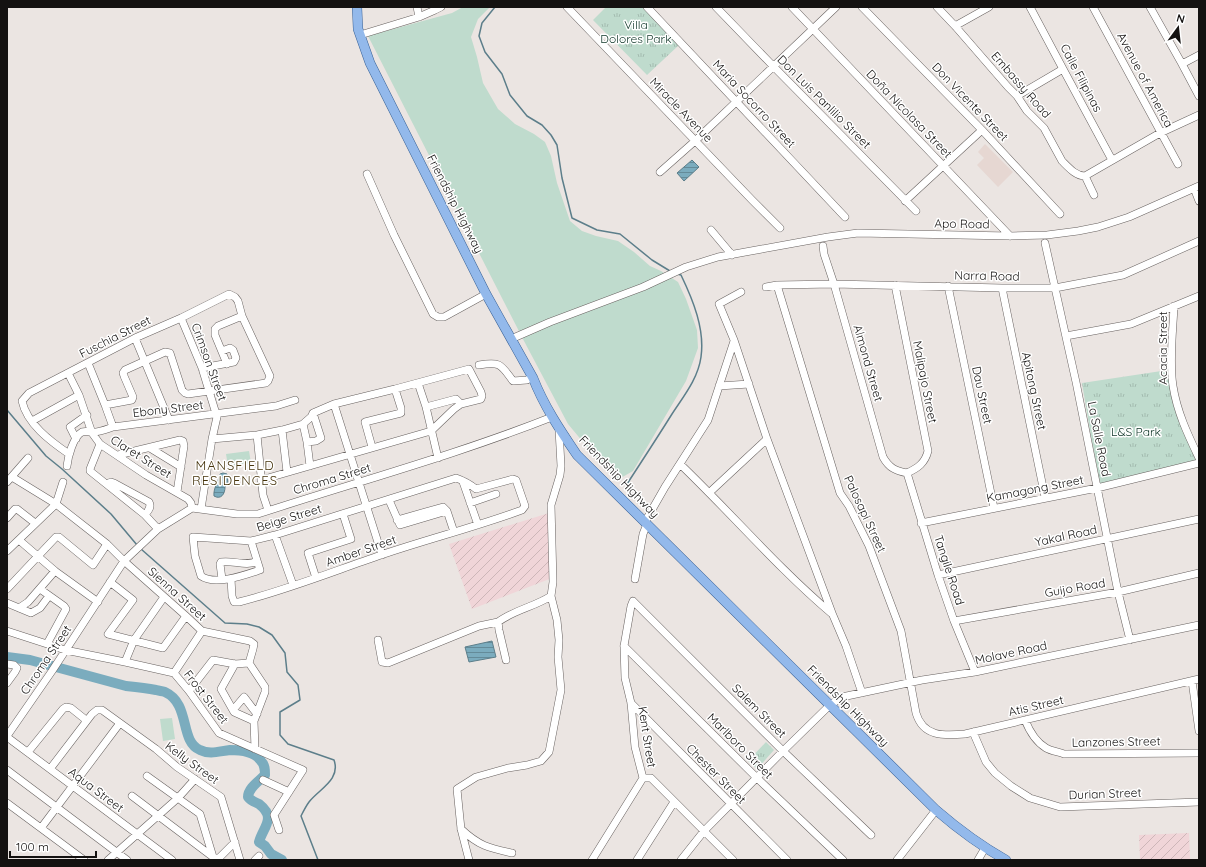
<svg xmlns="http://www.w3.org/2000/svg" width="1206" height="867" font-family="Quicksand,sans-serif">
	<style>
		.built { fill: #e6d7d2 }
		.industrial { fill: url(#industrial-furrows) }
		.green { fill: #bfdbcd }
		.park { fill: url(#park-tufts) }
		.water { fill: url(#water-rules); stroke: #5c7e8a }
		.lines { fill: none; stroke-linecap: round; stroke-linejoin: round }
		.stream { stroke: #5c7e8a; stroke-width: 1.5 }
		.river { stroke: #7bacbe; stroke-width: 10 }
		.minor-casing { stroke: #686260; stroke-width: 8 }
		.major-casing { stroke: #386196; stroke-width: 10 }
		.minor { stroke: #fff; stroke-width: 7 }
		.major { stroke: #93b9eb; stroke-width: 9 }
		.labels { text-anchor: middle; stroke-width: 3; stroke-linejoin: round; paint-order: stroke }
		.park-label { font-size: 12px; fill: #0c3425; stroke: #fff }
		.street-label { font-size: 12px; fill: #141211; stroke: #fff }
		.neighbourhood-label { font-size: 13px; letter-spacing: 1px; fill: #47350d; stroke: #fff }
	</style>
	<defs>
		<pattern id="industrial-furrows" width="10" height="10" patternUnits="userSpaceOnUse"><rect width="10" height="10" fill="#f0d5d8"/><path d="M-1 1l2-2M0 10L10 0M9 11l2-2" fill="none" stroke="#cdb6b8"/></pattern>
		<pattern id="park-tufts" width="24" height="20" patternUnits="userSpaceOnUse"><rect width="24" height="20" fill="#bfdbcd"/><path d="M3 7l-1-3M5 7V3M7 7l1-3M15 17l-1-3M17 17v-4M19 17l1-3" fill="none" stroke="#a3bbaf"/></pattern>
		<pattern id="water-rules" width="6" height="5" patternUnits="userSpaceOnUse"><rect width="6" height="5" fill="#7bacbe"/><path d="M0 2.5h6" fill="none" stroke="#648b99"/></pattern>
	</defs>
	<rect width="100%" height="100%" fill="#ebe5e2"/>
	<path class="built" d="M985,144L1013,172L998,187L977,165L984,158L978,152Z"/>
	<path class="industrial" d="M549,513L552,578L472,609L449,544Z
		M1189,833L1190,859L1140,860L1139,835Z"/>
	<path class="green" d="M463,7H490L478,19L471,37L477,57L483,83L498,109L515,124L534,134L545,142L551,156L557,183L570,221L582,231L596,236L618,241L634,252L650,266L661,271L678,282L686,299L697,330L698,348L686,381L633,471L619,479L593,454L568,424L524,341L368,36L452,13Z
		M249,451L251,463L228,466L226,454Z
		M172,718L175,739L163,741L160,719Z"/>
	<path class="park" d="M606,7H642L679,45L647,75L593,20Z
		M1168,370L1182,430L1199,463L1101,488L1090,431L1082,383Z
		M766,742L774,750L757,769L748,761Z"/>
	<path class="water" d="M692,160L699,167L684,181L677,173Z
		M223,473L227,474L228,484L225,487C225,494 221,500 214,496C213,488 219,481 220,474Z
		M492,641L496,657L469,662L465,647Z"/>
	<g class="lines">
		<path class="stream" d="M495,7L482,23L479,36L485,52L502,74L510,95L527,116L542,125L551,135L557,145L562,178L572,218L597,230L620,234L652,260L670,271
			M7,410L46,456L62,469L111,514L137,545
			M627,484C642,461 657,438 672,414C683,397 698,379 701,357C705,329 693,300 681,275L677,274
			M141,549L225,623L247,624L259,627L272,635L285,653L287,672L298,685L300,700L280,712V735L288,744L334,760C341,780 319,789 309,802C306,806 303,812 301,816L318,860"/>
		<path class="river" d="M7,657L30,660L126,686C136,687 146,688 156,690C159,691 163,691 165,692C191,704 179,741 200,750C210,755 220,751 230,750C240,750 255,752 261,761C265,765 265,770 265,775C259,781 248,788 248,797C251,801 255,802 259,804C277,818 263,827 259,842L265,846L271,854L282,860"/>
		<g class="minor-casing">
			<path id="minor" d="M417,7L419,17
				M567,7L752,200L780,228
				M647,7L845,217
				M716,7L774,67L916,211
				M792,7L1010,236
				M862,7L982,130L1060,214
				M937,7L955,26L1008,87L1017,96L1027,111L1044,128L1062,161C1069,168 1076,176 1085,176
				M1030,7L1063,69L1112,160
				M1093,7L1178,164
				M1150,7L1182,64L1199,96
				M955,26L989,7
				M360,35L419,17L435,10L441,7
				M1182,64L1199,55
				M1017,96L1063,69
				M660,172L695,141L836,7
				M367,174L394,235L433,314L438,317H444L486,294
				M1085,176L1160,133L1199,115
				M1085,176L1094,195
				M1194,188L1199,201
				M905,201L982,130
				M711,230L732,255
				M1045,243L1076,382L1118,592L1130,640
				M823,246L824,254L834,284L883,457C889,468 896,471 907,473
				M777,285L840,493L849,506L869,546L901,631L916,713C923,737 944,736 965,734L1199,679
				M895,285L928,451C925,463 918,468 907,473
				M948,286L994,508
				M766,287L777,285L834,284L1002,288H1055L1123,275L1199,241
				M1002,288L1045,497
				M741,292L719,304L734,340L767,439L832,613L846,646L862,693
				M1174,306C1173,330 1169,362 1173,386C1177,412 1188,435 1199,458
				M181,318L202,368L217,417L212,439L201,509
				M1066,336L1131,324L1199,296
				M135,338L169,420
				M511,339L550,322L643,287L686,267L718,257L828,237L858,233L1010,236L1047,235L1078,231L1098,227L1129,217L1199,186
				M88,363L105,405L113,427
				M227,364L215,335V329L218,326L242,316
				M479,365C501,361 501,365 513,381L527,380L532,377
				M202,368L234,362L236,358L233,350L230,348L222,351
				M68,373L79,395L92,433L100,444L146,475L188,499L191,503L192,508
				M418,383L426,407L438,458
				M719,386L749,384
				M334,404L382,555
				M426,407L456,399L461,404
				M32,421L79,395
				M282,430L287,472
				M257,435L263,495L268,510
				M76,439L70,427L87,415
				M212,439L257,435L282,430L303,424
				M307,442L316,441L321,438L313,413
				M100,444L90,469V471L145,515L158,529
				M372,447L365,422L401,413V408L395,389
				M150,448L181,467
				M69,454C50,441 27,424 22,401L29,393L135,338L181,318L229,294L235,297L238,301L242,316L270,376L268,381L266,383L188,394L185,393L182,390L170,353L165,352L125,370L123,373L124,376L133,397L132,400L105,405
				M118,455L180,440L183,441L184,446L177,492
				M680,464C731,513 777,567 831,613
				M67,466C68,457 73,437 82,432C86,431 88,432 91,432C98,433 107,429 113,427L276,406L295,400
				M907,473L938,575L954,621L975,672
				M12,477L56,504L107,544L124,561L186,616L202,631L250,641L254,644L253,649L249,663L265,687V692L254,721L255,749
				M261,480L431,431L454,409L461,404L481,399L482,396L481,392L469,369L395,389L334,404L313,413L311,417L303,424L307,442L310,466
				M7,482L28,458
				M463,482L478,525
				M107,484L111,482L114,483L149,502C152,507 148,511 145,515
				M710,492L767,439
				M389,500L400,525L447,511
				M470,503L496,494
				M7,518L15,509H17L35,523
				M397,520L443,507L447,511L454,532
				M645,522L665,487L708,420L734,341
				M921,523L1097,488L1199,463
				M275,535L293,585
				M19,540L55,571L98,602
				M7,551L56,504L63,482
				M938,575L1199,519
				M316,578L308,553L351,539L343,514
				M222,579L220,564L221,562C234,560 246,567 257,561
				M231,579L232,596L234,602H239C287,590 334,571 381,555C428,539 476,527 522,510L525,506L516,480L513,479L476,489C471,485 462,480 456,478L275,535L251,541L193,537L195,556L201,576C215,586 245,575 260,570L251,541
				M635,579L643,534L647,524
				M110,582L133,600L108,634L163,648L186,616
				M7,589L56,537H59L93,565L107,544
				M40,589L64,606L66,609L47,644L65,650L125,662L174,673L189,691L219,733L303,770L274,815L279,830
				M7,603L31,613L40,608L49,596
				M19,608L28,602L55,571
				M954,621L1118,592L1199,573
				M7,631L47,644
				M378,640L382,662L388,663L479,626L498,622
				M624,646L757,778L843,860
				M506,660L499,630L498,622C514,610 534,607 551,596L553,582L551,505L560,475L561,466L559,429
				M125,662L134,640L164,597
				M7,664L14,665L17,668L15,672L7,683
				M235,664L221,689L234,712L254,721
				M174,673L202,631
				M1192,681L1199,731
				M189,691L213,660L235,664L249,663
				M631,703L787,860
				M233,710L244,697L257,714
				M1025,720C1029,730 1036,742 1046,748C1051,751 1059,752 1064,754L1199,753
				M973,732L986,762L995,773L1011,786L1030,798L1060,807L1199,802
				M7,736L52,671L124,561L158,529L192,508L237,514H258C356,482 456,455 552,417
				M7,737L172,860
				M28,752L63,709L66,707L71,708L86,720
				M50,769L92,714L97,710H102L156,749L177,767L221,797L240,860
				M7,770L127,860
				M147,776L200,814L213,857
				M643,778L635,747L631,703L625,678L624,646L631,606L633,601L783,751L871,835
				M643,778H651L733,860
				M263,780L289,792
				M132,796L213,857L217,859L220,857L235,842
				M7,803L84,860
				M41,828L120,723
				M461,829C479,846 489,848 512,853
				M108,860L178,798L195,779
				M255,860L259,856
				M469,860L461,829L457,789L476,777L508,768L527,765L541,761L549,752L561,690L558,657L559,640L557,620L551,596
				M592,860L643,778
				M637,860L674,802
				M681,860L704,831L783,751L830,705L842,697L922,680L975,672L1199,625
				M897,860L936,810
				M978,860L985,848"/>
		</g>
		<g class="major-casing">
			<path id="major" d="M357,7L358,29L370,63L486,294L533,378C544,406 560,430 577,455L936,810C958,829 981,846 1006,860"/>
		</g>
		<use href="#minor" class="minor"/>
		<use href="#major" class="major"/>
	</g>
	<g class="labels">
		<g class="park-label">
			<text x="636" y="29">Villa<tspan x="636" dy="14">Dolores Park</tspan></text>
			<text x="1136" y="436">L&amp;S Park</text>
		</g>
		<g class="street-label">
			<text transform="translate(1081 78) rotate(62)" y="4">Calle Filipinas</text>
			<text transform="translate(1145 80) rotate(62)" y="4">Avenue of America</text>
			<text transform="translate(1021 85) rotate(49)" y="4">Embassy Road</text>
			<text transform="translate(824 102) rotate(45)" y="4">Don Luis Panlilio Street</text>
			<text transform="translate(970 102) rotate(46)" y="4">Don Vicente Street</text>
			<text transform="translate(754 104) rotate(47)" y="4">Maria Socorro Street</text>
			<text transform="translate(681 110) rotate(46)" y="4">Miracle Avenue</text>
			<text transform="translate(909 114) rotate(46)" y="4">Doña Nicolasa Street</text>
			<text transform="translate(455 204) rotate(63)" y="4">Friendship Highway</text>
			<text transform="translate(962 224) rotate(1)" y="4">Apo Road</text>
			<text transform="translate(987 276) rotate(1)" y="4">Narra Road</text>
			<text transform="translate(115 337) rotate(-27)" y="4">Fuschia Street</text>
			<text transform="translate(1163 348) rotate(-90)" y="4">Acacia Street</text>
			<text transform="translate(209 362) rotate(70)" y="4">Crimson Street</text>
			<text transform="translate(868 363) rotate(74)" y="4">Almond Street</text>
			<text transform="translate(925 382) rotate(79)" y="4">Malipajo Street</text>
			<text transform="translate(1034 391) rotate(78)" y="4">Apitong Street</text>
			<text transform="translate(982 395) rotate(78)" y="4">Dau Street</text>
			<text transform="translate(168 409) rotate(-7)" y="4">Ebony Street</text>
			<text transform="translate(1099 439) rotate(79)" y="4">La Salle Road</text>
			<text transform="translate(141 457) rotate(32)" y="4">Claret Street</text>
			<text transform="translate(619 477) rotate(46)" y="4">Friendship Highway</text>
			<text transform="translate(332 479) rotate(-17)" y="4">Chroma Street</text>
			<text transform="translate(1035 489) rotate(-11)" y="4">Kamagong Street</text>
			<text transform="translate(865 514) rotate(65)" y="4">Palosapi Street</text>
			<text transform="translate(289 518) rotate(-17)" y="4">Beige Street</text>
			<text transform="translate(1066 536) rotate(-12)" y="4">Yakal Road</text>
			<text transform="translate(361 551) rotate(-19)" y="4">Amber Street</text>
			<text transform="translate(949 570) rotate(72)" y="4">Tangile Road</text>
			<text transform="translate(1075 588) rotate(-10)" y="4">Guijo Road</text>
			<text transform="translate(177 594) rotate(42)" y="4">Sienna Street</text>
			<text transform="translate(1011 653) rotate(-12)" y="4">Molave Road</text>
			<text transform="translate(46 660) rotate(-56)" y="4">Chroma Street</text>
			<text transform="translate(206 697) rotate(52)" y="4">Frost Street</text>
			<text transform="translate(848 706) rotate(45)" y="4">Friendship Highway</text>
			<text transform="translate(1036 706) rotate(-13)" y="4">Atis Street</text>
			<text transform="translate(759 711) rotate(45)" y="4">Salem Street</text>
			<text transform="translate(647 737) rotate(81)" y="4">Kent Street</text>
			<text transform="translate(1116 742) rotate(-1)" y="4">Lanzones Street</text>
			<text transform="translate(740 746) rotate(45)" y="4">Marlboro Street</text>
			<text transform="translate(192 763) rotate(36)" y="4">Kelly Street</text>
			<text transform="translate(716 774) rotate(45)" y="4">Chester Street</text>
			<text transform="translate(96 790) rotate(37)" y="4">Aqua Street</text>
			<text transform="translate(1105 794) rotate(-2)" y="4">Durian Street</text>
		</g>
		<g class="neighbourhood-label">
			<text x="235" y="470">MANSFIELD<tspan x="235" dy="15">RESIDENCES</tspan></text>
		</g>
	</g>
	<rect width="1206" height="867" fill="none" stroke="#141211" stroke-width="16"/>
	<g transform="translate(1178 28) rotate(15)" stroke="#ffffff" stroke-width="3" paint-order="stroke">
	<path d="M0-3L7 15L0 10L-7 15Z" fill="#141211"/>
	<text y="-6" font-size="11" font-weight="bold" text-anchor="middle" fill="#141211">N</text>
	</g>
	<path d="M10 851v6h86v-6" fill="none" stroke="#141211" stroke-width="2"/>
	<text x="16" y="851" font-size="12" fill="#141211" stroke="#ffffff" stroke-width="3" paint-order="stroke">100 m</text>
</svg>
